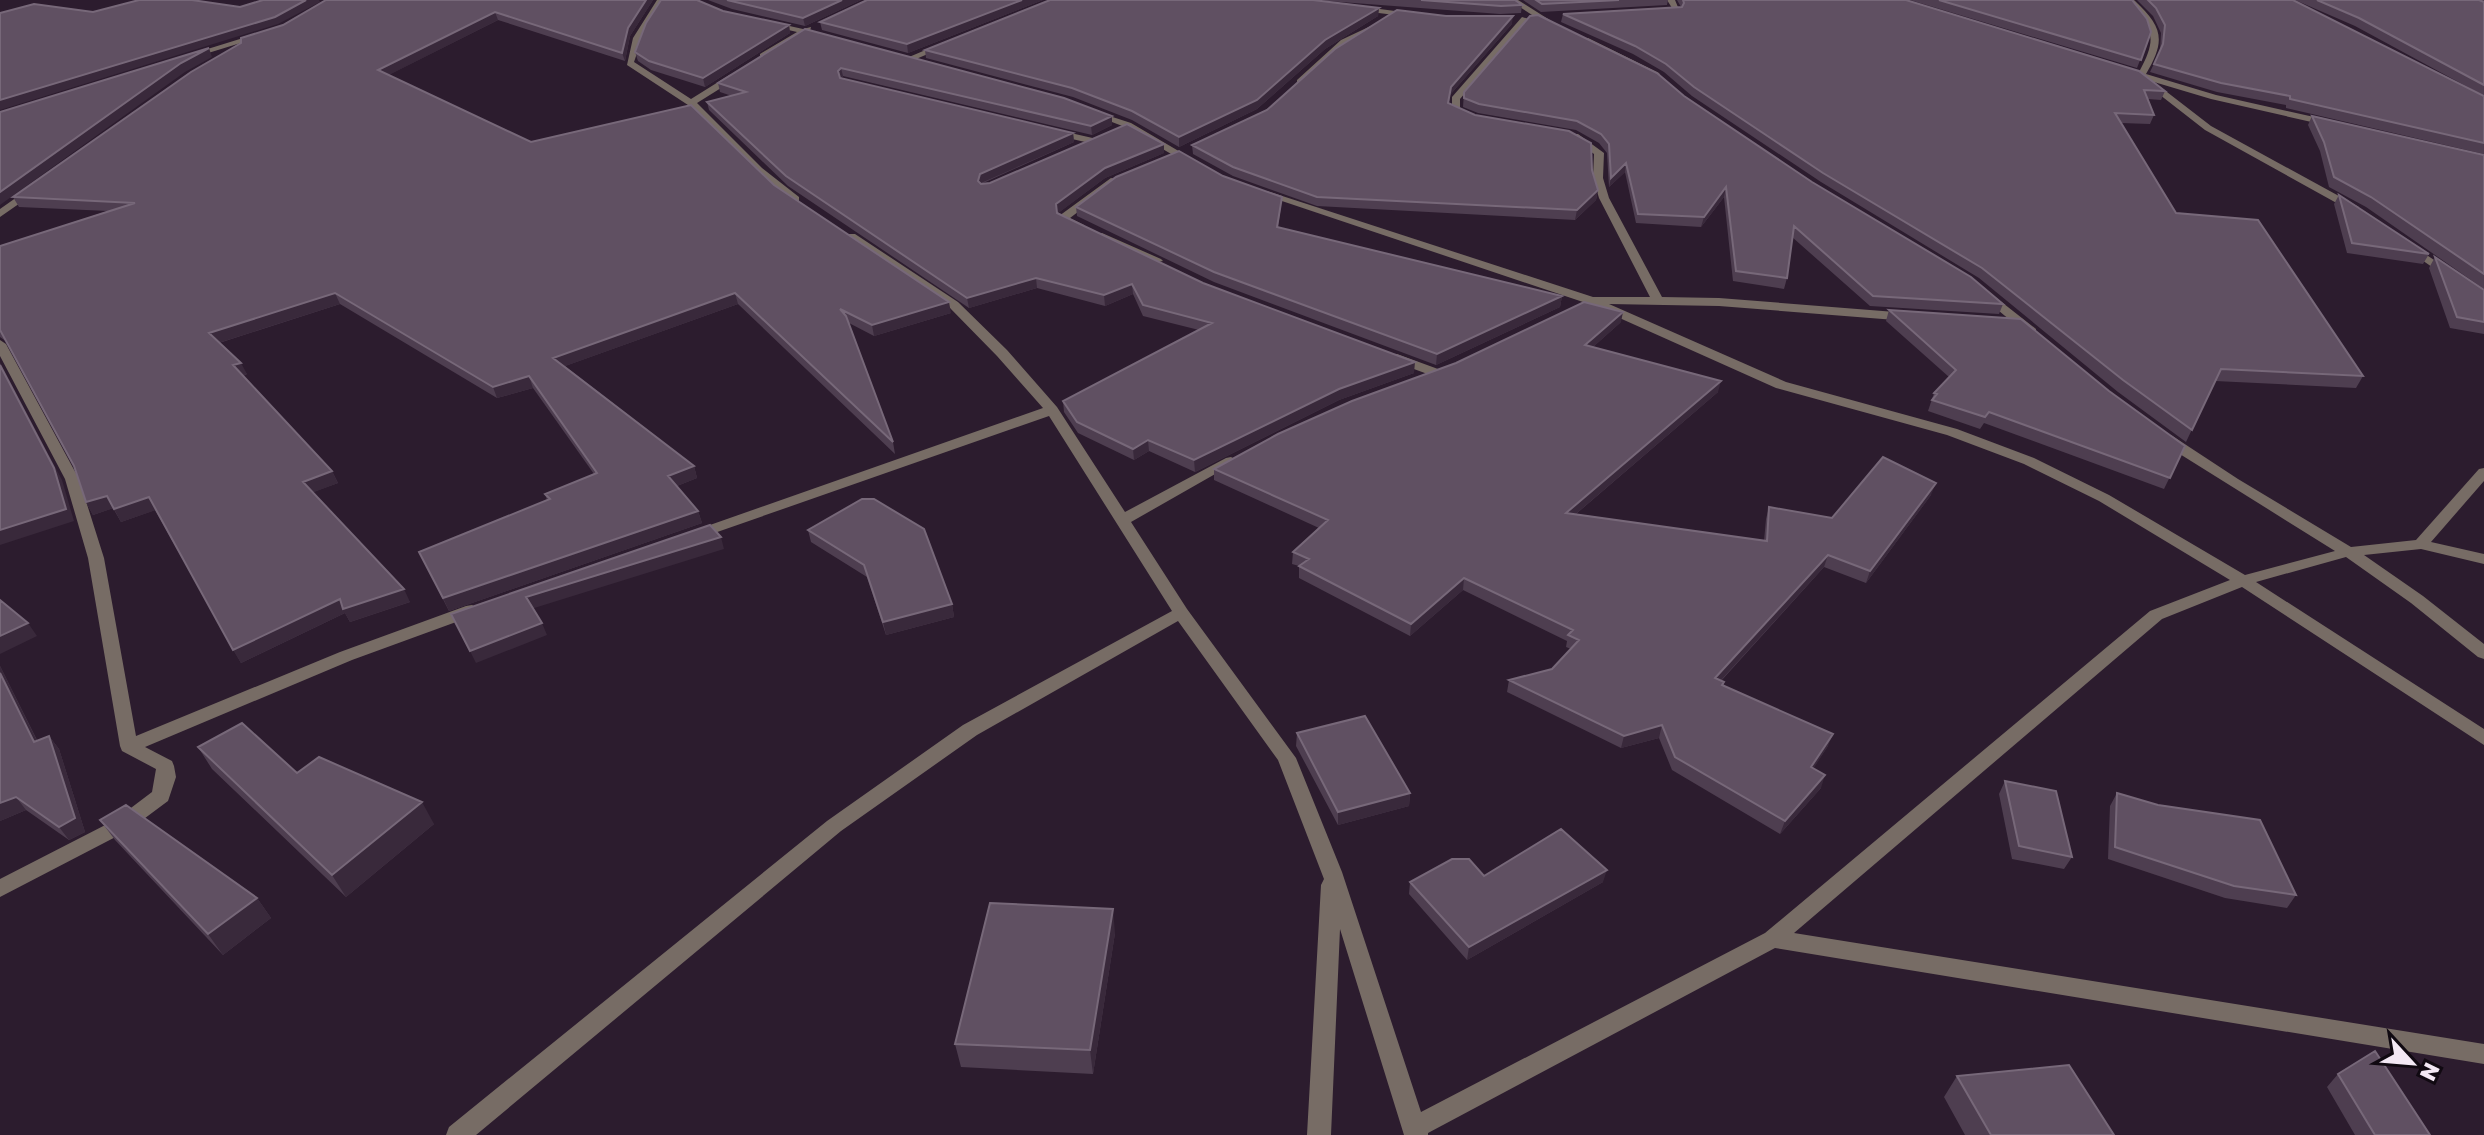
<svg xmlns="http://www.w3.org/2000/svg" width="2484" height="1135" font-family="'Golos Text',sans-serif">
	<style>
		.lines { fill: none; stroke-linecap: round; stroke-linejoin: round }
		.street { fill: #776c65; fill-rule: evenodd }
		.wall { fill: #4e3e50 }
		.shaded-wall { fill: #39293b }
		.building { fill: #605062; stroke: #776879; stroke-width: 2 }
	</style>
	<rect width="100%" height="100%" fill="#2c1c2e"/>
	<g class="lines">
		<path class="street" d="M657,0H665L645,30L634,62L691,99L731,74H737V78L697,103L762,168L799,197V201H791L754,172L688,105L627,65L633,38Z
			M1509,0H1518L1556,24L1549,26Z
			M1667,0H1675L1680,12L1657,13V9L1672,8Z
			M2126,0H2134C2163,27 2166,40 2146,74L2216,95L2332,121V125L2329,126L2211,99L2154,82L2211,126L2359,207V211H2351L2205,130L2137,77L2124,73V69L2139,72C2159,36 2152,28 2126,0Z
			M1357,6L1395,11L1399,13L1395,15L1354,10Z
			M1522,17L1529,19L1460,99V109L1473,114V118L1452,112V97Z
			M767,21L803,29L811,27L810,31L825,36L821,38L805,34L766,58H760V54L797,32L767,25Z
			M1375,24L1382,26L1347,44L1303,84H1297V80L1341,40Z
			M256,34L263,36L192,58L185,56Z
			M1588,38L1659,73L1660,75L1653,77L1585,42Z
			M942,43L949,45L909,62L902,60Z
			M1091,110L1131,123L1199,163L1190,165L1125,127L1091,114Z
			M1053,129L1097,139L1099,141L1094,144L1050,134V130Z
			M1572,134H1578L1604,153L1603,178L1609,198L1662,297L1719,298L1908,313L1914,317L1908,321L1719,306L1609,304L1786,382L1957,429L2034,458L2109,495L2245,575L2335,551L2183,456L2161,441L2159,438L2161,435H2171L2238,479L2351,547L2416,540L2479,469L2484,468V481L2431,542L2484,554V564L2421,549L2364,555L2423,596L2484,644V659L2478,657L2411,603L2346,557L2256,582L2484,729V745L2242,587L2162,619L1794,933L2484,1044V1064L1775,948L1428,1133V1135H1404L1340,929L1331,1135H1307L1321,885L1324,879L1278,760L1178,621L977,735L841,831L476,1135H446L449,1127L827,821L963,725L1172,611L1049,416L700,538H690L687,535L690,532L1043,408L997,356L950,308L847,238V234H855L958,302L1007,350L1057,407L1125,512L1226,458L1231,457L1238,461L1131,522L1187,609L1296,758L1342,872L1421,1112L1765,933L2150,611L2230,580L2099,501L2024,464L1947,435L1776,388L1586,303L1258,193L1267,191L1593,297H1650L1599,198L1593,178L1594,154L1572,138Z
			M1111,178L1120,180L1070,218L1084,225V229H1076L1059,220V216Z
			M27,190L36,192L0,217V209Z
			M1102,233L1161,259L1163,261L1153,263L1098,238V234Z
			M2410,244L2484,293V303L2406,249L2404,247Z
			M1985,289L2036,329V335H2028L1981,296V290Z
			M0,340L6,344L79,479L104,558L136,736L340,652L466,606L472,605L480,610L478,614L352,660L145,747L172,761L174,766L176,777L168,801L129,830L0,897V879L115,820L152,792L156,769L122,751L120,746L88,558L65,479L0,356Z
			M1397,354L1438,369L1440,372L1433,376L1392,361L1391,358Z"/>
	</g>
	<path class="wall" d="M653,0L630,36L625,61L498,20L388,75L531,142L774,185L951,313L874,336L849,323L893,442L895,454L738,304L565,366L694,466L697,478L677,486L698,511L702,523L449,611L419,552L547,500L545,494L594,474L533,388L497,398L340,304L219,343L247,374L243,376L332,471L338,483L313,492L410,602L350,622L345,613L241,663L155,510L121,522L113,508L93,515L86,502L74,466L7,342L0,337V246L108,211L19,207L13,197L283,25Z
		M708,0H861L805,26L732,9Z
		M867,0H1043L908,53L822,30L820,22Z
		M1314,0H1515L1522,5L1521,13L1500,14Z
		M1523,0H1668L1667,5L1541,12Z
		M1677,0H1906L2165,91L2161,100L2148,99L2154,115L2150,124L2121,123L2176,213L2363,376L2356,388L2215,381L2186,442L2118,392L1979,278L1821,182L1692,96L1664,72L1633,54L1561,22L1563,14L1681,7Z
		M1910,0H2132L2151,32L2137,68Z
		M2137,0H2293L2475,91L2355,26L2295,0H2484V154L2286,108V105L2217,92L2150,72L2160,51L2161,33L2153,16Z
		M1379,8L1378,16L1325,49L1257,109L1179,147L1132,120L1073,97L926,58L925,50Z
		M723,11L789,25L790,33L705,87L651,70L638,61L635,52Z
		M1512,24L1450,95L1449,103L1592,170L1598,190L1596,200L1575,220L1317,206L1233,176L1193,154L1192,145Z
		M805,29L1112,125L1092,135L843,76L841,78L1073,133L1074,142L981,184L990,183L1164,153L1105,178L1058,213L1203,283L1414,373L1339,400L1195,472L1149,451L1134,460L1078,433L1064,412L1063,401L1199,330L1143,316L1133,294L1105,306L1037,288L969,308L788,186L709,110L707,102L732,96L720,92L718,83Z
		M1464,92L1684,96L1812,182L2003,304L1999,314L1870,306L1792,237L1787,278L1784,289L1733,281L1724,197L1701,227L1636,223L1625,172L1609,187L1607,153L1599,143L1576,130L1478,113L1463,107Z
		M2312,116L2484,155V289L2366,207L2329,187L2320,151L2308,125Z
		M1223,176L1281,207L1278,227L1562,296L1560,307L1436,365L1214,282L1077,216L1076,207Z
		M2339,195L2429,254L2423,264L2347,253L2334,204Z
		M2435,257L2484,290V334L2450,328L2429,268Z
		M1889,310L2109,391L2185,446L2164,489L1984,423L1980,429L1928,411L1934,393L1949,377L1886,321Z
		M1621,322L1593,347L1718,392L1576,514L1764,541L1766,519L1769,507L1832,518L1931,495L1866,583L1824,567L1721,681L1724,682L1723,686L1828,746L1813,768L1821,788L1780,834L1672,770L1659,738L1621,748L1507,692L1509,680L1552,669L1571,649L1566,647L1567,641L1463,590L1410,636L1299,578V566L1292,564L1293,552L1319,528L1214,480V469Z
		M808,530L952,604L954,617L886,635L867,577L811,542Z
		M0,666L37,740L49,736L59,749L85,832L69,840L26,810L0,821Z
		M1297,733L1410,793L1409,806L1338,825L1296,746Z
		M198,747L297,773L434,824L346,897L212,769Z
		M2005,781L2072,857L2064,869L2012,859L1999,794Z
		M2117,793L2296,895L2287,908L2225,898L2108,859L2110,806Z
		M100,820L257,898L271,918L223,955L115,840Z
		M1410,882H1603L1467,960L1409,894Z
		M1115,933L1093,1074L961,1067L955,1044Z
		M2338,1074L2430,1135H2355L2327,1087Z
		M1957,1076L2114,1135H1965L1944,1097Z"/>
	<path class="shaded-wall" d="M306,0H319L320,2L278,24L0,110V100Z
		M646,0H653L630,36L625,61L622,53L628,28Z
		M842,0H861L805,26L803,18Z
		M1022,0H1043L908,53L907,44Z
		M1379,8L1378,16L1325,49L1257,109L1179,147V137L1325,40Z
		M495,12L498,20L381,79L378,70Z
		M1513,16L1512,24L1450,95L1451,87Z
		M789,25L790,33L705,87L703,78Z
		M209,48L212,57L185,72L0,205V192L181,63Z
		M841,68L843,76L839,79L838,71Z
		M1112,116V125L1092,135L1091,126Z
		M1073,133L1074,142L981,183L978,181L980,174Z
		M1164,144V153L1105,178L1057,214L1056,204L1105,168Z
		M1626,163L1625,172L1609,187L1611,178Z
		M1726,187L1724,197L1701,227L1704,217Z
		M1598,190L1596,200L1575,220L1577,210Z
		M1036,278L1037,288L969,308L967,298Z
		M1132,284L1133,294L1105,306L1104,295Z
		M335,293L340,304L215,344L209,333Z
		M735,293L738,304L557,369L553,358Z
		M1562,296L1560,307L1436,365L1437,354Z
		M949,302L951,313L874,336L872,325Z
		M1623,312L1621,322L1583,356L1585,345Z
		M0,362L62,480L74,521L0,545Z
		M1415,362L1414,373L1339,400L1195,472L1194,460L1339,389Z
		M241,363L247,374L239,377L233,365Z
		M529,376L533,388L497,398L493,387Z
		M1721,381L1718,392L1564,524L1566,513Z
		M1148,440L1149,451L1134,460L1133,449Z
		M694,466L697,478L672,488L668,476Z
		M332,471L338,483L309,494L303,482Z
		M1936,483L1931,495L1866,583L1870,571Z
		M107,496L114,508L93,515L86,502Z
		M149,497L156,510L121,522L114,509Z
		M698,511L702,523L449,611L443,598Z
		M721,537L724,549L531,609L526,597Z
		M1828,555L1824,567L1712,690L1715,678Z
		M1464,578L1463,590L1410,636L1411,624Z
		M404,589L410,602L350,622L345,613L241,663L233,650L340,599Z
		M952,604L954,617L886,635L883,622Z
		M28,623L37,636L0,654V636Z
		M542,623L547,635L476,663L470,651Z
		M0,666L44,755L34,742L0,673Z
		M1662,725L1659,738L1621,748L1624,736Z
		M1833,734L1828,746L1806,780L1811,767Z
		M49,736L59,749L85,832L69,840L59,827Z
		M1825,775L1821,788L1780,834L1785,821Z
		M1410,793L1409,806L1338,825V812Z
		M16,797L26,810L0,821V803Z
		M422,802L434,824L346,897L332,875Z
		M1607,870L1603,882L1467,960L1469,947Z
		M257,898L271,918L223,955L208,934Z
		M1113,909L1115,933L1093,1074L1090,1050Z"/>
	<path class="building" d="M139,0H192L240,7L263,0H306L275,17L0,100V13L34,4L93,12Z
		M326,0H646L628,28L622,53L495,12L378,70L531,142L691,105L774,185L949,302L872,325L840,309L846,316L893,442L735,293L553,358L694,466L668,476L698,511L443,598L419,552L550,499L545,494L597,473L529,376L493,387L335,293L209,333L241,363L233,365L332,471L303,482L404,589L343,609L340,599L233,650L149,497L114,509L107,496L86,502L74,466L0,330V246L135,203L13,197L191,72L241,43V38L283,25Z
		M661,0H697L723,11L789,25L703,78L649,61L635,52L646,23Z
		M727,0H842L803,18Z
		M867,0H1022L907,44L820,22Z
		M1050,0H1313L1379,8L1325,40L1257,100L1179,137L1132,111L1072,88L925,50Z
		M1421,0H1515L1522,5L1501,6Z
		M1536,0H1619L1542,4Z
		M1683,0H1906L2139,71L2165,91L2144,90L2154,115L2115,113L2176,213L2258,220L2363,376L2221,369L2192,430L2123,380L1982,268L1823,173L1694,87L1666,64L1635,46L1563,14L1682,7L1684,3Z
		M1939,0H2132L2147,19L2151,32L2141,60Z
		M2148,0H2293L2484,96V143L2290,99V96L2221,83L2154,64L2163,44L2165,25L2156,8Z
		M2317,0H2479L2484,2V85L2359,18Z
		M1397,10L1446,16H1513L1451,87L1448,103L1475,115L1569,131L1591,143L1592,170L1598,190L1577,210L1317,197L1233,167L1192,145L1267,110L1335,49Z
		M1538,15L1657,73L1684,96L1812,182L1971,277L2003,304L1873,296L1794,226L1787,278L1736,271L1726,187L1704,217L1638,214L1626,163L1611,178L1609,144L1601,134L1577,121L1479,104L1464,98V92L1530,16Z
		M805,29L1064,98L1112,116L1091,126L841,68L838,71L840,78L1073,133L980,174L978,181L981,184L990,183L1127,124L1164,144L1105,168L1056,204L1057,213L1203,283L1415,362L1339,389L1194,460L1148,440L1133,449L1077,422L1063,401L1212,323L1143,305L1132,284L1104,295L1036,278L967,298L786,176L707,102L746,92L718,83Z
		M209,48L181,63L0,192V112Z
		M2312,116L2484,155V274L2371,197L2334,177L2324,142Z
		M1179,151L1223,176L1282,197L1277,227L1562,296L1437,354L1214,272L1076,207L1116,177Z
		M2339,195L2429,254L2352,243Z
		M2435,257L2484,290V322L2457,317Z
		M1584,302L1623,312L1585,345L1721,381L1566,513L1767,541L1769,507L1832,518L1883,457L1936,483L1870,571L1828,555L1715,678L1724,682L1722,685L1833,734L1811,767L1825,775L1785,821L1675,757L1662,725L1624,736L1509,680L1552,669L1579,640L1568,635L1573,630L1464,578L1411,624L1299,566L1309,559L1293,552L1328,520L1214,469L1278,434L1352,401L1456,363Z
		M1889,310L2021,319L2109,391L2185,446L2170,478L1989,412L1985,417L1932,400L1937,394L1934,393L1956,370Z
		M0,365L54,468L66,509L0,530Z
		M862,499H874L924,529L952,604L883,622L864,565L808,530Z
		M710,525L721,537L526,597L542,623L470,651L451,614Z
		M0,600L28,623L0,636Z
		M0,673L34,742L49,736L75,818L59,827L16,797L0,803Z
		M1365,716L1410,793L1338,812L1297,733Z
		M242,723L297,773L319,757L422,802L332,875L198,747Z
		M2005,781L2056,791L2072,857L2019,846Z
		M2117,793L2158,805L2260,820L2296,895L2234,886L2115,847Z
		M126,805L257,898L208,934L100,820Z
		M1561,829L1607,870L1469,947L1410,882L1452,859H1469L1484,876Z
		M990,903L1113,909L1090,1050L955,1044Z
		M2375,1051L2430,1135H2375L2338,1074Z
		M2069,1065L2114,1135H1991L1957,1076Z"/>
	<g transform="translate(2412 1063) rotate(116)" stroke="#100911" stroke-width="6" paint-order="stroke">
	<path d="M0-6L14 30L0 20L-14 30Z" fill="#f3e8f4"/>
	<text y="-12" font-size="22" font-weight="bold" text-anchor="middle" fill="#f3e8f4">N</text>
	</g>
</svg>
